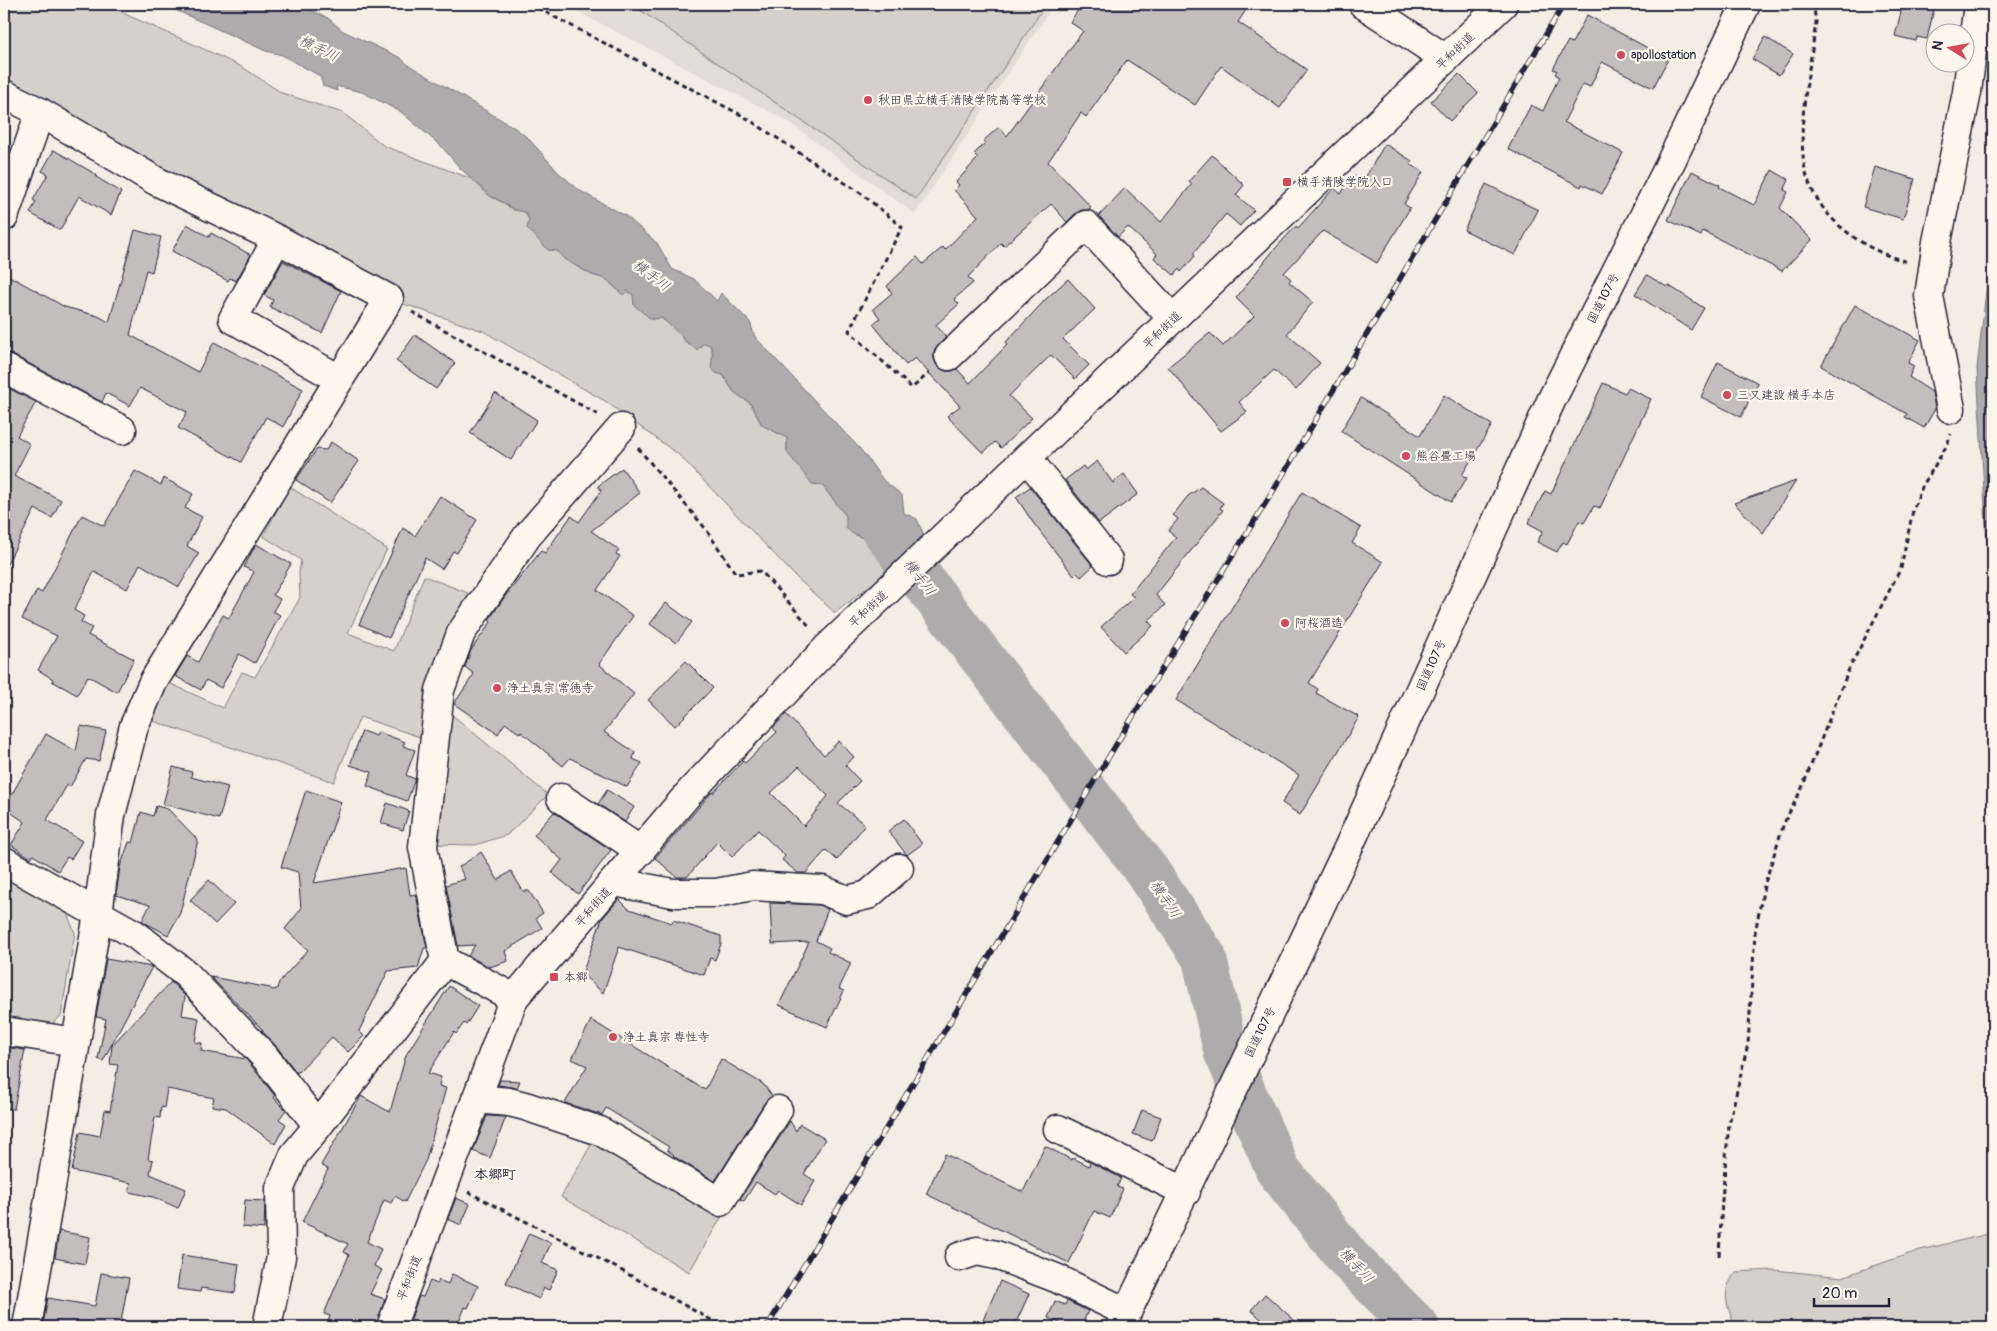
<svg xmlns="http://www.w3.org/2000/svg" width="1997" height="1331" font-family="Pangolin,'Klee One',sans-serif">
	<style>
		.built { fill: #e0dcd6 }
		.green { fill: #d4d1cc; stroke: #7b7a84 }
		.water { fill: #aeabad; stroke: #76747f }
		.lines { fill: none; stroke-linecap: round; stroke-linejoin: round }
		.river { stroke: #aeabad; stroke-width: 45 }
		.building { fill: #c2bebe; stroke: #22223b; fill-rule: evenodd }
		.minor-casing { stroke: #22223b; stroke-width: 31 }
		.highway-casing { stroke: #22223b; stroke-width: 31 }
		.path { stroke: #22223b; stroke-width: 3; stroke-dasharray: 5 4; stroke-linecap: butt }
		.minor { stroke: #fbf7ec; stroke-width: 28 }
		.highway { stroke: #fbf7ec; stroke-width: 28 }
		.rail-casing { stroke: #22223b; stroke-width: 5.5 }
		.rail { stroke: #fbf7ec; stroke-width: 4; stroke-dasharray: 11; stroke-linecap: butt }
		.poi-dot { fill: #d1495b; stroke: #fbf7ec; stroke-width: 2 }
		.labels { text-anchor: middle; stroke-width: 4.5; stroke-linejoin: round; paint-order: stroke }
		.street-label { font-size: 12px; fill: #22223b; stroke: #fbf7ec }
		.poi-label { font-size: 12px; fill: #22223b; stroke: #fbf7ec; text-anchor: start }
		.water-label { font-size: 14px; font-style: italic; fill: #535263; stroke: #fbf7ec }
		.neighbourhood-label { font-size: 14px; font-weight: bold; fill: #22223b; stroke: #fbf7ec }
	</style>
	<rect width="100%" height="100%" fill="#f2eee5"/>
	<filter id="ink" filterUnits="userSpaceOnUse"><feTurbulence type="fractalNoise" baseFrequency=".02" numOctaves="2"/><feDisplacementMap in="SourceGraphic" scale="10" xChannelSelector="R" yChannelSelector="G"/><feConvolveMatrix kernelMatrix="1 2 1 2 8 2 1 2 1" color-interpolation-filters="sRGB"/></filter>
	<g filter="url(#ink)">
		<path class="built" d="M563,4H1054L915,214L784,119Z"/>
		<path class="green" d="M4,4H109L127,15L193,44L242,67L282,93L343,113L384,146L472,179L490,196L504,203L514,210L525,211L529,220L564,259L592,275L606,279L623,295L627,291L634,295V305L651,319L661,318L678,331L684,341L697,350L704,343L710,344L716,373L723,375L734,392L751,404L762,425L787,438V452L822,485L846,516L852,533L867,540L887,572L835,613L798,579L679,455L605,401L483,331L389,299L4,94Z
			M640,4H1046L916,199L637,8Z
			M290,487L387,549L348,633L394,651L424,576L473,595L423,738L360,717L334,782L153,721L167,682L223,708L242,672L255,677L300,598L299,573L301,560L263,536Z
			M450,713L548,795L507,835L475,845L433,844Z
			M4,871L63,904L75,933L61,1016L45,1030L4,1023Z
			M595,1138L724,1213L689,1272L561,1197Z
			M1993,1233V1327H1735C1727,1305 1720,1292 1736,1272L1774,1270L1842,1277L1920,1250Z"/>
		<path class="water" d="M162,4H298L328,18L343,31L401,58L407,64L515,128L528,138L559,173L582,192L626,216L657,243L672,269L694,279L717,301L721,293L750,322L755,337L861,450L884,481L902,495L904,513L917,519L925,538L887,572L867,540L852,533L846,528V516L822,485L812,484L790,456L787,452V438L762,425L751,404L734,392L723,375L716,373L711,368L713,351L710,345L704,343L697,350C683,340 675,329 662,318L651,319L634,305L633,295L627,291L623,295L606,279L592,275L564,259L558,251L548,250L527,228L529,220L525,212L514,210L504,203L490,196L460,168L442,147L401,112L362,92L336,86L337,91L323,86L320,76L282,55L266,51Z
			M1993,232V638L1989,618V578L1977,368Z"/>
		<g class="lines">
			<path class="river" d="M882,528L1147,871L1204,957L1226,1052L1278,1170L1350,1260L1417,1327"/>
		</g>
		<path class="building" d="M1082,4H1250L1238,22L1307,70L1280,108L1221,66L1195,105L1127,60L1086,117L1081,113L1048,162L1091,207L1088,210H1082L1076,213L1067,222L1051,204L1004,246L1001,243L968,277L973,283L954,299L959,304L936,325L946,337L934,351V359L937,366L945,371H952L957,369L970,383L1008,344L1006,342L1047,298L1068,279L1095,309L1063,339L1089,365L1075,379L1051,355L1009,396L1032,418L1001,448L995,442L983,453L947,416L960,406L915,358L906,365L873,324L880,318L873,309L892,293L887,286L917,257L923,264L943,247L945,250L978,216L954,190L959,185L956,182L978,158L974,154L985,143L983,141L999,127L1007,136L1083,31L1070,22Z
			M1903,4H1935L1927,39L1917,37L1916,41L1895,36Z
			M1587,15L1668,59L1653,88L1602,62L1590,87L1583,84L1564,122L1623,153L1602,194L1582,184L1581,187L1508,149L1531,105L1543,111L1559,77L1555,74L1557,71L1553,69L1568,41L1572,43Z
			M1765,37L1793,54L1779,75L1752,59Z
			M1459,74L1478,93L1450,121L1431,101Z
			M1385,144L1412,161L1410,164L1423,172L1404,204L1410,208L1377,263L1323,231L1284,273L1291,279L1289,282L1313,302L1287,334L1320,363L1296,390L1274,370L1239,402L1247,412L1221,431L1168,367L1210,333L1223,346L1254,316L1236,298L1272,252L1296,226L1298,228L1334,188L1341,194L1352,175L1363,181Z
			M54,150L97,175L96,177L121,192L111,215L79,196L60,230L30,213L36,202L33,200L48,174L42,171Z
			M1212,155L1244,185L1236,195L1254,210L1240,226L1226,214L1193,254L1195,256L1181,272L1179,269L1174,275L1154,258L1157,254L1128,227L1118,237L1099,216L1125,188L1161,222L1192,184L1189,181Z
			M1875,167L1915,179L1903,219L1863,207Z
			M1772,170L1789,180L1784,190L1788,192L1780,208L1812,240L1782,271L1703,231L1701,236L1668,220L1692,171L1720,185L1719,187L1754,205Z
			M1486,184L1538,210L1515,255L1464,230Z
			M187,224L209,237L211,233L251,255L236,281L230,278L228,281L172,251Z
			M135,230L161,237L152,272L146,270L130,335L198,372L214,342L303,389L283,427L266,417L241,462L178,428L187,412L140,388L130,406L106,393L102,402L11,354L4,352V273L65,307L98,316L109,322Z
			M283,261L341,291L322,333L270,307L273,300L264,295Z
			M1647,275L1667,287L1668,285L1704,308L1691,330L1635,294Z
			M1855,305L1920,340L1908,363L1914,366L1909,377L1932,392L1935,409L1924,428L1905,417L1907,414L1882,400L1821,366Z
			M415,335L455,363L436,389L396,361Z
			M1718,362L1758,383L1741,417L1701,397Z
			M1603,383L1625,393L1628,388L1651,399L1600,508L1594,506L1584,523L1579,521L1567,544L1563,542L1557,552L1537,542L1543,531L1528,523L1545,491L1551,494Z
			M4,386L36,402L17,436L30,444L14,476L61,500L52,518L35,509L4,570Z
			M495,393L537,420L511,460L470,433Z
			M1444,395L1492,425L1462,475L1467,478L1451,502L1341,431L1361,398L1420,436Z
			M331,442L359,461L330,503L296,480L317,449L326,450Z
			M1097,461L1113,483L1124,474L1138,494L1099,523L1065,480L1083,466L1086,470Z
			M622,468L640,493L591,531L619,550L616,554L620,556L597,590L633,616L599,664L634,694L604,732L635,752L633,759L642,763L627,787L570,758L563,766L520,731L519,733L505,723L498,734L454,704L474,674L465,667L471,650L491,622L489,620L503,599L541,551L545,553L571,516L579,522L601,491L598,486Z
			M135,471L161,485L164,478L193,494L185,508L202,517L187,546L199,553L179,587L140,564L127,589L94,572L74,610L84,616L81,622L92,628L88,635L134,659L117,692L88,676L77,695L52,681L53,679L38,670L57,636L22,619L37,590L42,593L82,515L104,526Z
			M1796,481L1763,533L1734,503Z
			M1030,487L1093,566L1081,577L1077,573L1074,576L1034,524L1016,497Z
			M1201,487L1223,503L1220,508L1223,510L1156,595L1165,605L1148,621L1153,626L1124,652L1101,627L1134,597L1130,594L1176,537L1168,531L1178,519L1173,515L1188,496Z
			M1302,492L1361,528L1352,543L1383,562L1309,683L1318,689L1316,693L1359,717L1300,815L1282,803L1299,775L1176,700Z
			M440,496L477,520L457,553L453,551L442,569L425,558L389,638L359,624L403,528L415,536Z
			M256,544L291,564L273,595L280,599L273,611L280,615L255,663L239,654L221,688L206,680L201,690L175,676L187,656L198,662L223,615L229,618L254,572L244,567Z
			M666,603L692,622L676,643L650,624Z
			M686,661L713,688L675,726L648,700Z
			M786,714L824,755L839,741L854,757L845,765L860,781L838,803L865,825L837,860L826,850L806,873H798L782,860L785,856L758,830L732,857L717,842L687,877H677L655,858L712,792L713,793L743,761L745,763L777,732L773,728ZM799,766L828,796L804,826L771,793Z
			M81,726L106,731L99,761L86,759L70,787L67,785L47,820L82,841L71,859L67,857L58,871L33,855L31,858L11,845L25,822L4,808L46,734L76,751Z
			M362,731L376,736L378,732L405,742L403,746L415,750L406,775L415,779L407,801L367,786L372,772L350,765Z
			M173,767L192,772L191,777L228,787L219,819L163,804Z
			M306,790L341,802L314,883L406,868L410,895L416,894L427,948H424L418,968L388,971L359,1031L364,1036L348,1052L332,1037L297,1073L277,1047L261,1030L264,1031L211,977L270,988L272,990L277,989L279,982L308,950L285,929L301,909L298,872L281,867Z
			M607,790L634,807L625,822L598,804Z
			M387,803L409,811L403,830L381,823Z
			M156,806L168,809L198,840L180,913L168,935L142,921L150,905L116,895L120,867L129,842L133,843L141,812L153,816Z
			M554,812L611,850L578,894L552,873L562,860L534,835Z
			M904,819L922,844L907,855L888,831Z
			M481,852L498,880L511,871L523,891H529L543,913L536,918L542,928L505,951L508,961L490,967L468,956L475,945L458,946L446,885L465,879L459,867Z
			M209,880L234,904L215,924L190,900Z
			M619,899L629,909L672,923L673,920L721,936V944L715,960L710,958L704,975L619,947L603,993L582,974L602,919Z
			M770,903L819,905L828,909L816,941L830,948L828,952L851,963L839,989L844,991L827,1027L779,1005L809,942L772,944Z
			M106,959L152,967L103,1061L98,1059L106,1019L96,1017Z
			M171,982L185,996L182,1015L199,1018L195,1042L202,1043L201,1051L246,1059L275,1096L274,1098L286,1110L279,1119L286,1124L275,1144L226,1108L212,1106L214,1098L167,1089L164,1108L161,1107L160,1118L155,1117L148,1159L153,1160L150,1174L186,1189L178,1208L153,1197L129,1192L131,1183L72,1171L80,1132L100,1136L105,1110L110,1111L118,1065L110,1064L112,1045Z
			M449,986L478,1006L466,1025L464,1023L456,1034L454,1032L428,1073L441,1077L439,1086L446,1088L426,1160L405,1202L395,1196L391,1203L384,1200L367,1242L381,1249L374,1266L382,1270L370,1294L385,1299L376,1327H326L330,1316L324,1314L349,1255L344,1252L348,1244L302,1222L328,1169L321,1165L361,1096L390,1112L406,1055Z
			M591,1020L705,1090L721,1059L763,1084L772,1096L765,1102L715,1181L673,1156L674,1155L667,1150L669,1147L606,1108L602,1115L565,1103L587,1066L572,1059Z
			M4,1047L25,1050L14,1109L4,1108Z
			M500,1080L520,1081L517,1088L498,1085Z
			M1142,1110L1161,1117L1152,1141L1133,1134Z
			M487,1116L506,1117L490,1158L473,1151Z
			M790,1121L796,1131L800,1124L825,1139L804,1174L815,1181L801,1205L778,1190L775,1194L756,1182L744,1201L740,1199Z
			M1045,1146L1072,1160L1073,1158L1089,1166L1090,1162L1121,1178L1117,1187L1123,1189L1110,1218L1094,1211L1069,1263L926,1194L945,1154L1023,1192Z
			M456,1198L470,1204L461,1225L448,1219Z
			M245,1200L265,1201L264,1229L243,1227Z
			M59,1231L90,1237L85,1264L55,1258Z
			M529,1233L551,1243L542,1263L558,1270L549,1290L544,1288L539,1299L506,1283Z
			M182,1255L239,1264L235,1293L201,1288L200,1292L177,1289Z
			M101,1273L129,1278L120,1327H60L43,1324L48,1298L95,1306Z
			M452,1274L478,1286L468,1308L465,1307L457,1327H408L419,1296L423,1297L430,1281L437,1284L439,1280L448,1284Z
			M1000,1281L1029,1294L1014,1327H980Z
			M1265,1294L1302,1327H1270L1251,1310Z
			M1055,1301L1065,1305L1067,1301L1088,1311L1081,1327H1068L1048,1318Z"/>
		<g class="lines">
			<g class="minor-casing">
				<path id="minor" d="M1363,4L1446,59
					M4,94L40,112L156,181L277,239L389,299L153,682L134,726L111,815L98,914L27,1327
					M4,217L40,112
					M277,239L233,319L339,379
					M949,356L1086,225L1173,319
					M4,368L122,430
					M1951,409L1929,296L1937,242L1967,92L1978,4
					M1028,459L1108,560
					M561,798L641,851
					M4,861L136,935L186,974L265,1057L318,1126
					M614,882L673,893H716L753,886L822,890L847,900L868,895L899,868
					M445,961L514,998
					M4,1031L76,1042
					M476,1099L509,1102L525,1106L600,1131L720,1202L778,1110
					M1058,1129L1186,1192
					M959,1257L977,1251L996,1255L1056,1278L1126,1312
					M267,1327L281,1257L280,1188L294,1155L318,1126L445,961L423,847L440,690L461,633L528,535L621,428
					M391,1327L514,998L690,792L827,648L1503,4"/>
			</g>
			<g class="highway-casing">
				<path id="highway" d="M1120,1327L1349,846L1551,401L1665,174L1746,4"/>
			</g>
			<path class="path" d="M530,4L745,117L862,194L902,227L849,331L912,388L929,373
				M1810,4L1814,9L1816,22C1811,63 1799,114 1803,155C1807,211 1858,249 1908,262
				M412,312L599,415
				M638,448L705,528L736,574L761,571L811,628
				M468,1192L615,1267L724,1327
				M1719,1256L1722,1200L1729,1124L1748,1044L1755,933L1764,886L1784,823L1802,788L1849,669L1901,568L1913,510L1922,487L1947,445L1951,434"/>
			<use href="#minor" class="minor"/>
			<use href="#highway" class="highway"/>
			<g class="rail-casing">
				<path id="rail" d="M767,1327L1147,693L1275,488L1564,4"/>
			</g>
			<use href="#rail" class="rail"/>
		</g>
	</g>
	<g class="poi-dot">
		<circle cx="1621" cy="55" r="5"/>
		<circle cx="868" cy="100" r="5"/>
		<rect x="1282" y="177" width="10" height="10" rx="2.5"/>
		<circle cx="1727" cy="395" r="5"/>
		<circle cx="1406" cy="456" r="5"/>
		<circle cx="1285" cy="623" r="5"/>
		<circle cx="497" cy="688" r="5"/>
		<rect x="549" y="972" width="10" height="10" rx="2.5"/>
		<circle cx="613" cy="1037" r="5"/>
	</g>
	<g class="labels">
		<g class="street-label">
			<text transform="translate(1455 51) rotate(-44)" y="4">平和街道</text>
			<text transform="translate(1603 298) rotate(-63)" y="4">国道107号</text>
			<text transform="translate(1162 330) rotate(-44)" y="4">平和街道</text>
			<text transform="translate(868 609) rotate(-43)" y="4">平和街道</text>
			<text transform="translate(1431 665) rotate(-66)" y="4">国道107号</text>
			<text transform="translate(593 907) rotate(-49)" y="4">平和街道</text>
			<text transform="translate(1260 1032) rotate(-64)" y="4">国道107号</text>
			<text transform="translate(409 1278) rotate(-69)" y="4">平和街道</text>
		</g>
		<g class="poi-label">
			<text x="1631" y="59">apollostation</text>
			<text x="878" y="104">秋田県立横手清陵学院高等学校</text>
			<text x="1297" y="186">横手清陵学院入口</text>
			<text x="1737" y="399">三又建設 横手本店</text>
			<text x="1416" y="460">熊谷畳工場</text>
			<text x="1295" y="627">阿桜酒造</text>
			<text x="507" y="692">浄土真宗 常徳寺</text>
			<text x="564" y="981">本郷</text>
			<text x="623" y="1041">浄土真宗 専性寺</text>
		</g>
		<g class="water-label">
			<text transform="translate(319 48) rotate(26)" y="5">横手川</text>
			<text transform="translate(652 275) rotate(37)" y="5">横手川</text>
			<text transform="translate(920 577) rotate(52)" y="5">横手川</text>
			<text transform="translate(1166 899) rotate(56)" y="5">横手川</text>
			<text transform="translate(1357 1265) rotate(47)" y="5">横手川</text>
		</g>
		<g class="neighbourhood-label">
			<text x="495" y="1179">本郷町</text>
		</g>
	</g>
	<rect width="1997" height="1331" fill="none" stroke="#fbf7ec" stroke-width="20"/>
	<rect x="10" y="10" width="1977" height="1311" fill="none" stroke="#22223b" stroke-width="2" filter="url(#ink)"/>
	<g transform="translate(1950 48) rotate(281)"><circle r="24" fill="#fbf7ec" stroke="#a4a2a5"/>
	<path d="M0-4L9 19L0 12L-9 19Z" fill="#d1495b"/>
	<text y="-8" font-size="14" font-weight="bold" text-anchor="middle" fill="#22223b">N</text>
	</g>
	<path d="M1814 1298v8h75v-8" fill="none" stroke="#22223b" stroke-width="2.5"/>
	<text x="1822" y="1298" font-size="15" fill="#22223b" stroke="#fbf7ec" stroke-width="4" paint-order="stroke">20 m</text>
</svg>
